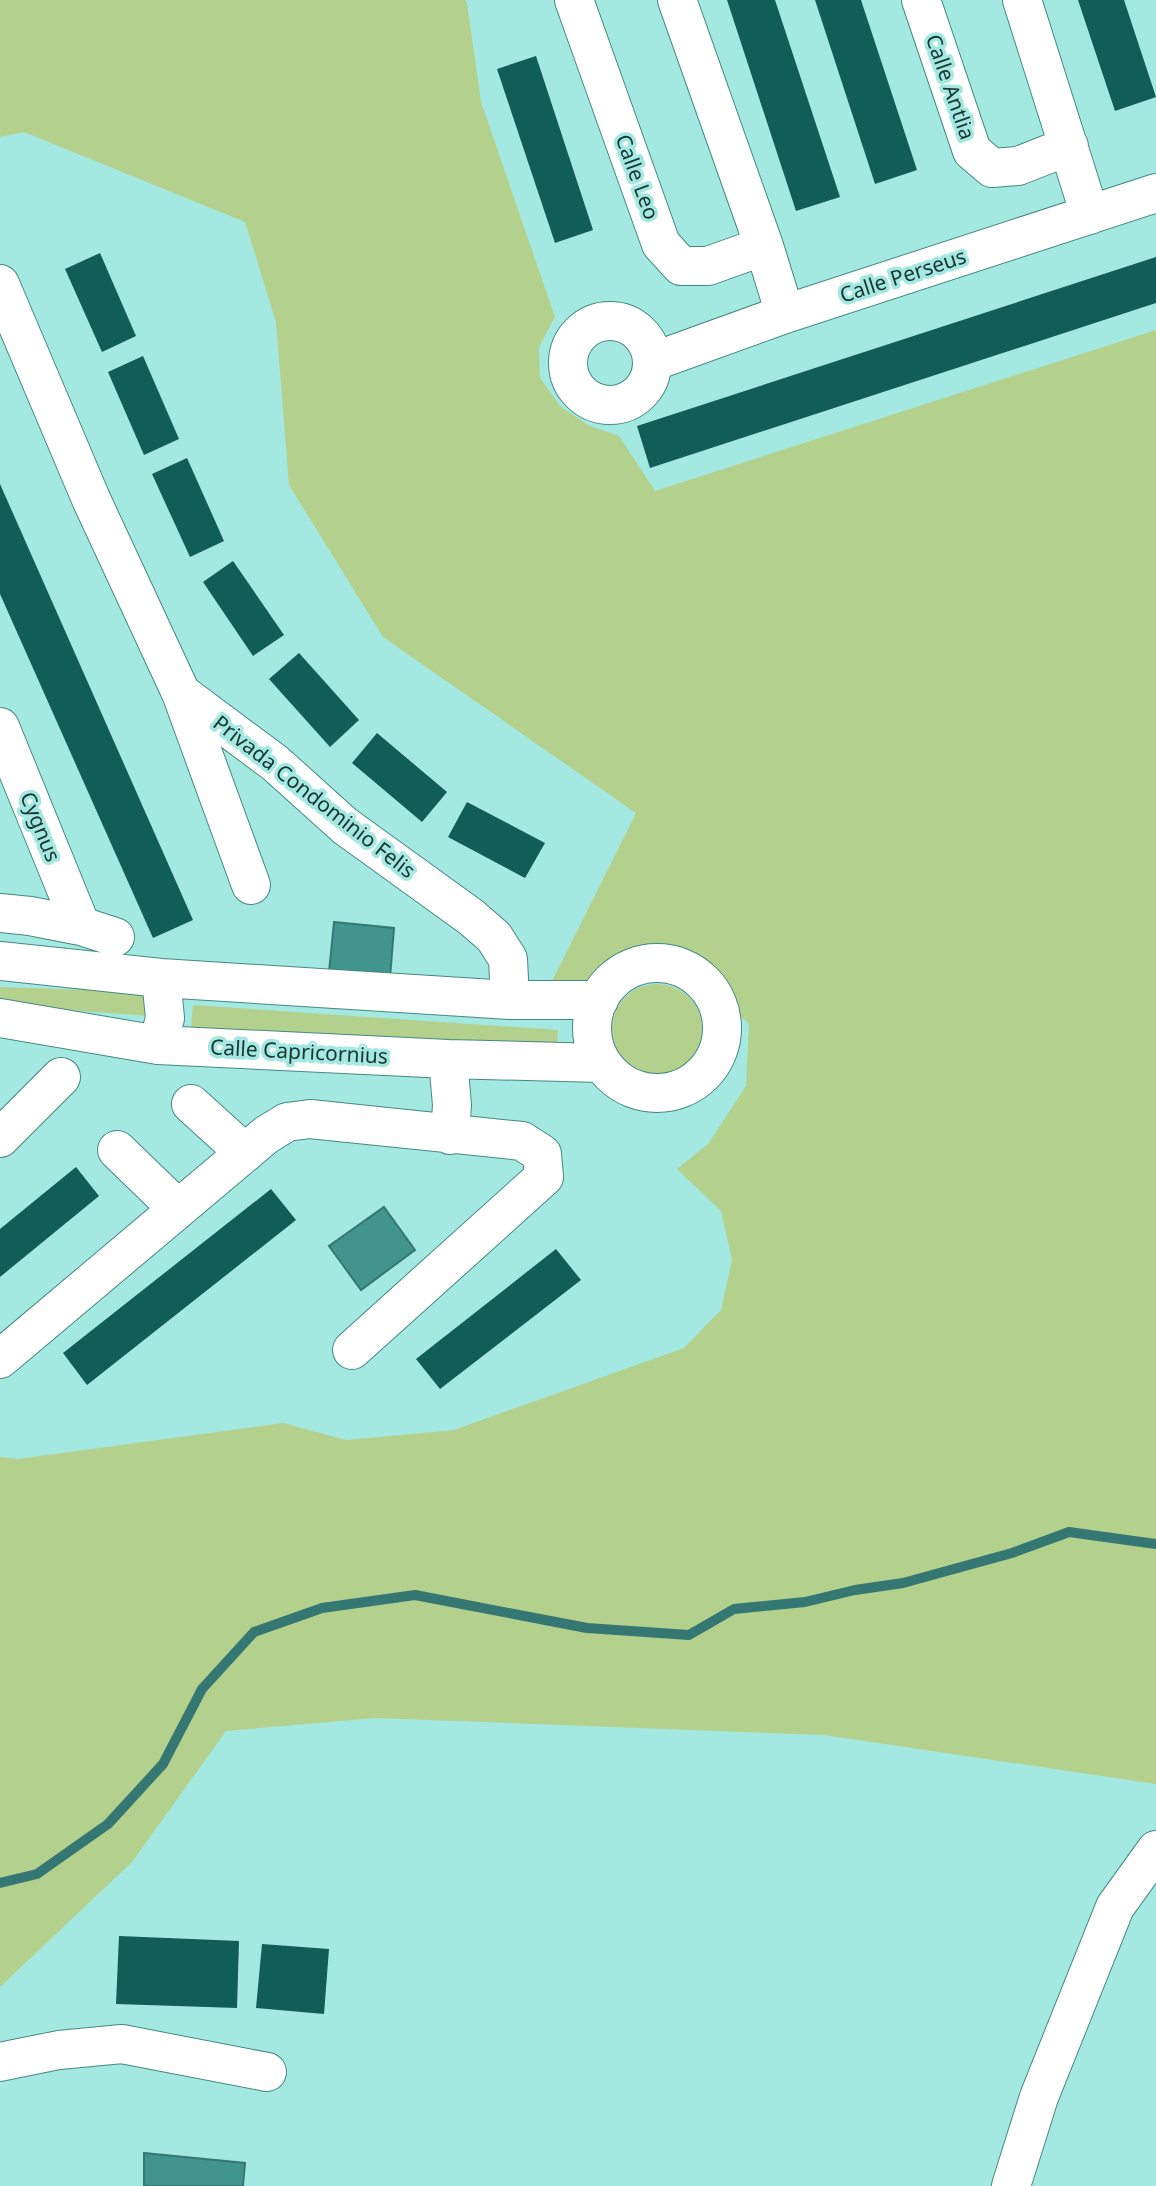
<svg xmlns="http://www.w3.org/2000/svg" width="1156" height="2186" font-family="'Noto Sans',sans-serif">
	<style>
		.green { fill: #b3d18d }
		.water { fill: #41958e; stroke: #357873; stroke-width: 2 }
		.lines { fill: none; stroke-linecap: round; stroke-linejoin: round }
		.stream { stroke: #357873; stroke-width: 10 }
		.building { fill: #115d58 }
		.minor-casing { stroke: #458983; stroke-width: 40 }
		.minor { stroke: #fff; stroke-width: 38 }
		.labels { text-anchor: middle; stroke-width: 7; stroke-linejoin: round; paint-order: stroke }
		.street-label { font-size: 21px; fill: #193633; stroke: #a3e8e1 }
	</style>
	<rect width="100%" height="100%" fill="#a3e8e1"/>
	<path class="green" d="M0,0H465L467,3L481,102L555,317L539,347L540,378L561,407L588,425L619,436L655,491L1156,330V1784L824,1735L376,1718L226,1731L132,1862L0,1987V1457L18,1459L283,1423L346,1440L454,1430L684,1348L721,1310L732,1260L721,1211L677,1169L708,1144L746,1086L749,1024L697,975L643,964L599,1000L543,999L636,813L383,637L289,485L276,322L245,222L24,132L0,137Z
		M612 1029a45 45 0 1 1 90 0a45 45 0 1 1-90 0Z
		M0,987L151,992L148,1016L0,1005Z
		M193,1005L558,1030L556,1054L191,1027Z"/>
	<path class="water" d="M334,922L394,928L390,978L329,972Z
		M384,1207L415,1250L361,1290L329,1246Z
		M144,2153L245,2163L243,2186H144Z"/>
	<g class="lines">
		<path class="stream" d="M0,1883L37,1874L108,1824L163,1764L202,1689L254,1632L322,1608L415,1595L587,1628L689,1635L734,1609L805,1602L855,1590L903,1583L1012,1553L1069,1532L1156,1544"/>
	</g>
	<path class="building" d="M727,0H775L840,197L796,211Z
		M815,0H861L917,170L875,184Z
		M1078,0H1124L1156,97L1115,111Z
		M536,56L593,230L555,243L497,69Z
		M100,253L136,336L102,352L65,269Z
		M1156,257V303L650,468L637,426Z
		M143,356L179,439L144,455L108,372Z
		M187,458L224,541L190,557L152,474Z
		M0,484L193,920L153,938L0,594Z
		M233,561L284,635L253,656L203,582Z
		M299,653L359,720L330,747L269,679Z
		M377,733L447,792L422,822L352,763Z
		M467,802L545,843L525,878L448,837Z
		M76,1167L99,1196L0,1277V1229Z
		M271,1189L296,1220L87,1385L63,1353Z
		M556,1249L581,1280L440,1389L416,1359Z
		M119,1936L239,1941L237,2008L116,2004Z
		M262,1944L329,1949L324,2014L256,2008Z"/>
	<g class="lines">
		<g class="minor-casing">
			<path id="minor" d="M574,0L661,244L681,266H708L764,246
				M677,0L764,246L785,314
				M921,0L972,151L992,168L1018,166L1069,146
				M1022,0L1090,215
				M0,284L91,499L181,693L251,885
				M568 363a42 42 0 1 1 84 0a42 42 0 1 1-84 0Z
				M652,362L785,314L1156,193
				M181,693L275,763L345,826L471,917L494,937L508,959L510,1000
				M0,727L81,926L115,937
				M0,913L30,916L81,926
				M0,961L161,978L510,1000H599
				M592 1028a65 65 0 1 1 130 0a65 65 0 1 1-130 0Z
				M0,1018L158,1045L448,1059L601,1063
				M158,1045L165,1018L161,978
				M448,1059L452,1105L450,1135
				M191,1104L245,1153
				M0,1138L61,1077
				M117,1150L178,1209
				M0,1359L266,1135L287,1122L310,1119L522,1141L542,1154L544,1177L352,1350
				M0,2062L59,2050L122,2044L267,2072
				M1011,2186L1039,2097L1115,1907L1156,1850"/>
		</g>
		<use href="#minor" class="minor"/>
	</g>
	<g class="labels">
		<g class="street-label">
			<text transform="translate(950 87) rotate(71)" y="7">Calle Antlia</text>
			<text transform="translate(637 177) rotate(70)" y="7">Calle Leo</text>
			<text transform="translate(903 276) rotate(-18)" y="7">Calle Perseus</text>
			<text transform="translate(314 797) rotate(38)" y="7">Privada Condominio Felis</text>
			<text transform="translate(40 827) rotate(68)" y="7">Cygnus</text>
			<text transform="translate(299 1052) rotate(3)" y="7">Calle Capricornius</text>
		</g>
	</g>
</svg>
